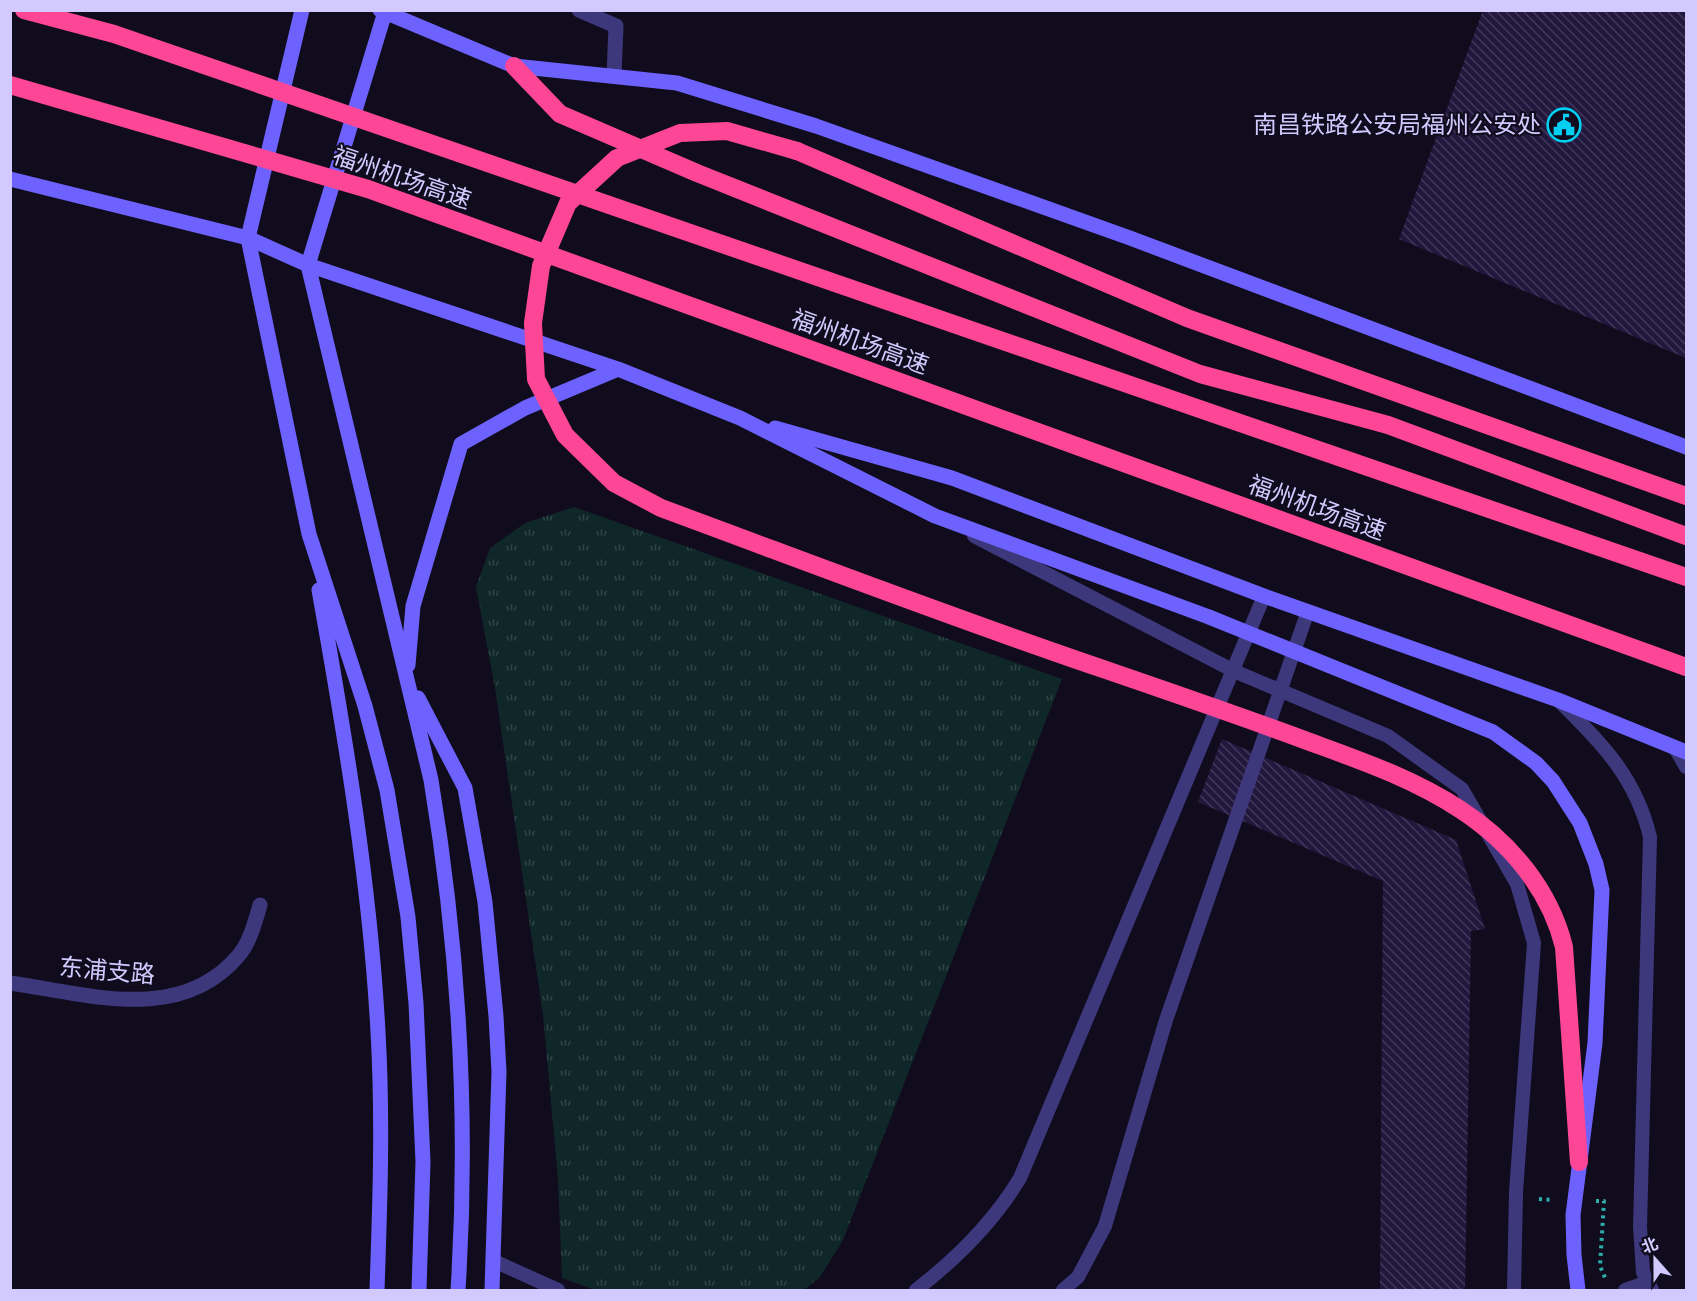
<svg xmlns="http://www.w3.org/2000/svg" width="1697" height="1301" font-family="'Alegreya Sans','Noto Sans SC',sans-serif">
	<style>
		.grass { fill: url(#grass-tufts) }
		.building { fill: url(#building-back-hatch) }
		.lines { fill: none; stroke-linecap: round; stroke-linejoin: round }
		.path { stroke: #2eaeab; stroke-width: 4; stroke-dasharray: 3 4.5; stroke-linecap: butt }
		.service { stroke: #3d387c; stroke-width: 14 }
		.tertiary { stroke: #3d387c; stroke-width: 15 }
		.secondary { stroke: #6d62fd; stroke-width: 15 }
		.motorway { stroke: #fd4696; stroke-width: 18 }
		.secondary-bridge { stroke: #6d62fd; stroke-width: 15 }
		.motorway-bridge { stroke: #fd4696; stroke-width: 18 }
		.labels { text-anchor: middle; stroke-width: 4.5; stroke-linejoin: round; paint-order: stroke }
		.poi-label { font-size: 24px; fill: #d2cafe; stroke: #100c1e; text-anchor: end }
		.street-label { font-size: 24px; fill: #d2cafe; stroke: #100c1e }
	</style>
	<defs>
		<pattern id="grass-tufts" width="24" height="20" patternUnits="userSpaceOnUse" patternTransform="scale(1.5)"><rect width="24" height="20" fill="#0f2728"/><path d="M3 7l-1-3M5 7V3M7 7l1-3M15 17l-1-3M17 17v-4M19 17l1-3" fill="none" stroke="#314548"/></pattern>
		<pattern id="building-back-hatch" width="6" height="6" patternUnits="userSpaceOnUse" patternTransform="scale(1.5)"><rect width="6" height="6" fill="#22183e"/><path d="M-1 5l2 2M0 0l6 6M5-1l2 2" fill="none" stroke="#41385b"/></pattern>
	</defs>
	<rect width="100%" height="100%" fill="#100c1e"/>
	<path class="grass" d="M574,507L1062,679L843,1240L820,1277L804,1290H595L562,1278L558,1179L543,1015L495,688L476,587L490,548L525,523Z"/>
	<path class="building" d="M1483,10H1686V358L1399,239Z
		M1222,739L1456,840L1485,929L1471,931L1465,1290H1380L1383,881L1198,802Z"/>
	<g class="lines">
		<path class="path" d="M1539,1199L1553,1200
			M1596,1201H1604L1600,1266L1606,1280"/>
		<path class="service" d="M974,536L1234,671L1388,736L1462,789L1517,884L1534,943L1516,1192L1514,1290
			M1559,701C1602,743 1636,778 1650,837L1640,1227L1643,1272L1652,1290
			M1675,748L1686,767
			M494,1261L558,1290
			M916,1290C956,1259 994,1221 1020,1178L1264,596
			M1063,1290L1078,1277L1105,1226L1166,1020L1308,611
			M1625,1290L1647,1282"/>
		<path class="tertiary" d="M579,10L616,26L614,76
			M10,983C87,994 181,1025 239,955C250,942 255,922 260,905"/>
		<path class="secondary" d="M302,10L248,238L309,534L365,706L387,790L408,917L416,1003L423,1162L419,1290
			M380,10L514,66L677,83L816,126L1130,238L1686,447
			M385,12L308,265L431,780C459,949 469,1119 458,1290
			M10,179L248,238L308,265L618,369L740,418L935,516L1209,617
			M775,428L952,478L1264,596L1558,700L1686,752
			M319,590C345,736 370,883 378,1032C383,1118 380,1204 377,1290
			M408,665L413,606L461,444L525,408L618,369
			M418,698L465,788L485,902L496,1016L499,1072L492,1290"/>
		<path class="motorway" d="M514,66L560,114L697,173L1200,374L1388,425L1686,536
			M797,151L1187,318L1686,496"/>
		<path class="secondary-bridge" d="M1209,617L1493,732L1536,763L1553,781L1580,823L1596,864L1602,890L1595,1043L1573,1215L1574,1255L1578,1290"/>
		<path class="motorway-bridge" d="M24,10L114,34L1686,577
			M10,85L368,189L1686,667
			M797,151L727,131L680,133L617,158L568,203L541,266L533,323L536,379L565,435L614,483L661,508C810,563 958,620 1109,671C1176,694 1243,717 1310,742C1362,761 1414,779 1461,810C1510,842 1550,890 1564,947L1579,1162"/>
	</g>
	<defs>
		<g id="civic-ring" transform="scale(1.725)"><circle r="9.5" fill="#100c1e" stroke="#03cff1" stroke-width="1.5"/><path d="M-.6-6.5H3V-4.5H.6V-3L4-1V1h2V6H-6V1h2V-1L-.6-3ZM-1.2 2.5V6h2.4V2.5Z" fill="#03cff1"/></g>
	</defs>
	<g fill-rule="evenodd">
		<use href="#civic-ring" x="1564" y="125"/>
	</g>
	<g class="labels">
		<g class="poi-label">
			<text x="1541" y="133">南昌铁路公安局福州公安处</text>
		</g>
		<g class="street-label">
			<text transform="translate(402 178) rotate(19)" y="8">福州机场高速</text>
			<text transform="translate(860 342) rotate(20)" y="8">福州机场高速</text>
			<text transform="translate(1317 508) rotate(20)" y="8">福州机场高速</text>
			<text transform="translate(107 971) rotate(5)" y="8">东浦支路</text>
		</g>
	</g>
	<rect width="1697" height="1301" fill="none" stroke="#d2cafe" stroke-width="24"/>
	<g transform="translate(1655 1259) rotate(339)" stroke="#100c1e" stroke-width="4.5" paint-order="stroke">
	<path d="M0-4.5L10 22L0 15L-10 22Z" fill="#d2cafe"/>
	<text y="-9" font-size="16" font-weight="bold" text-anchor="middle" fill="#d2cafe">北</text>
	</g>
</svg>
